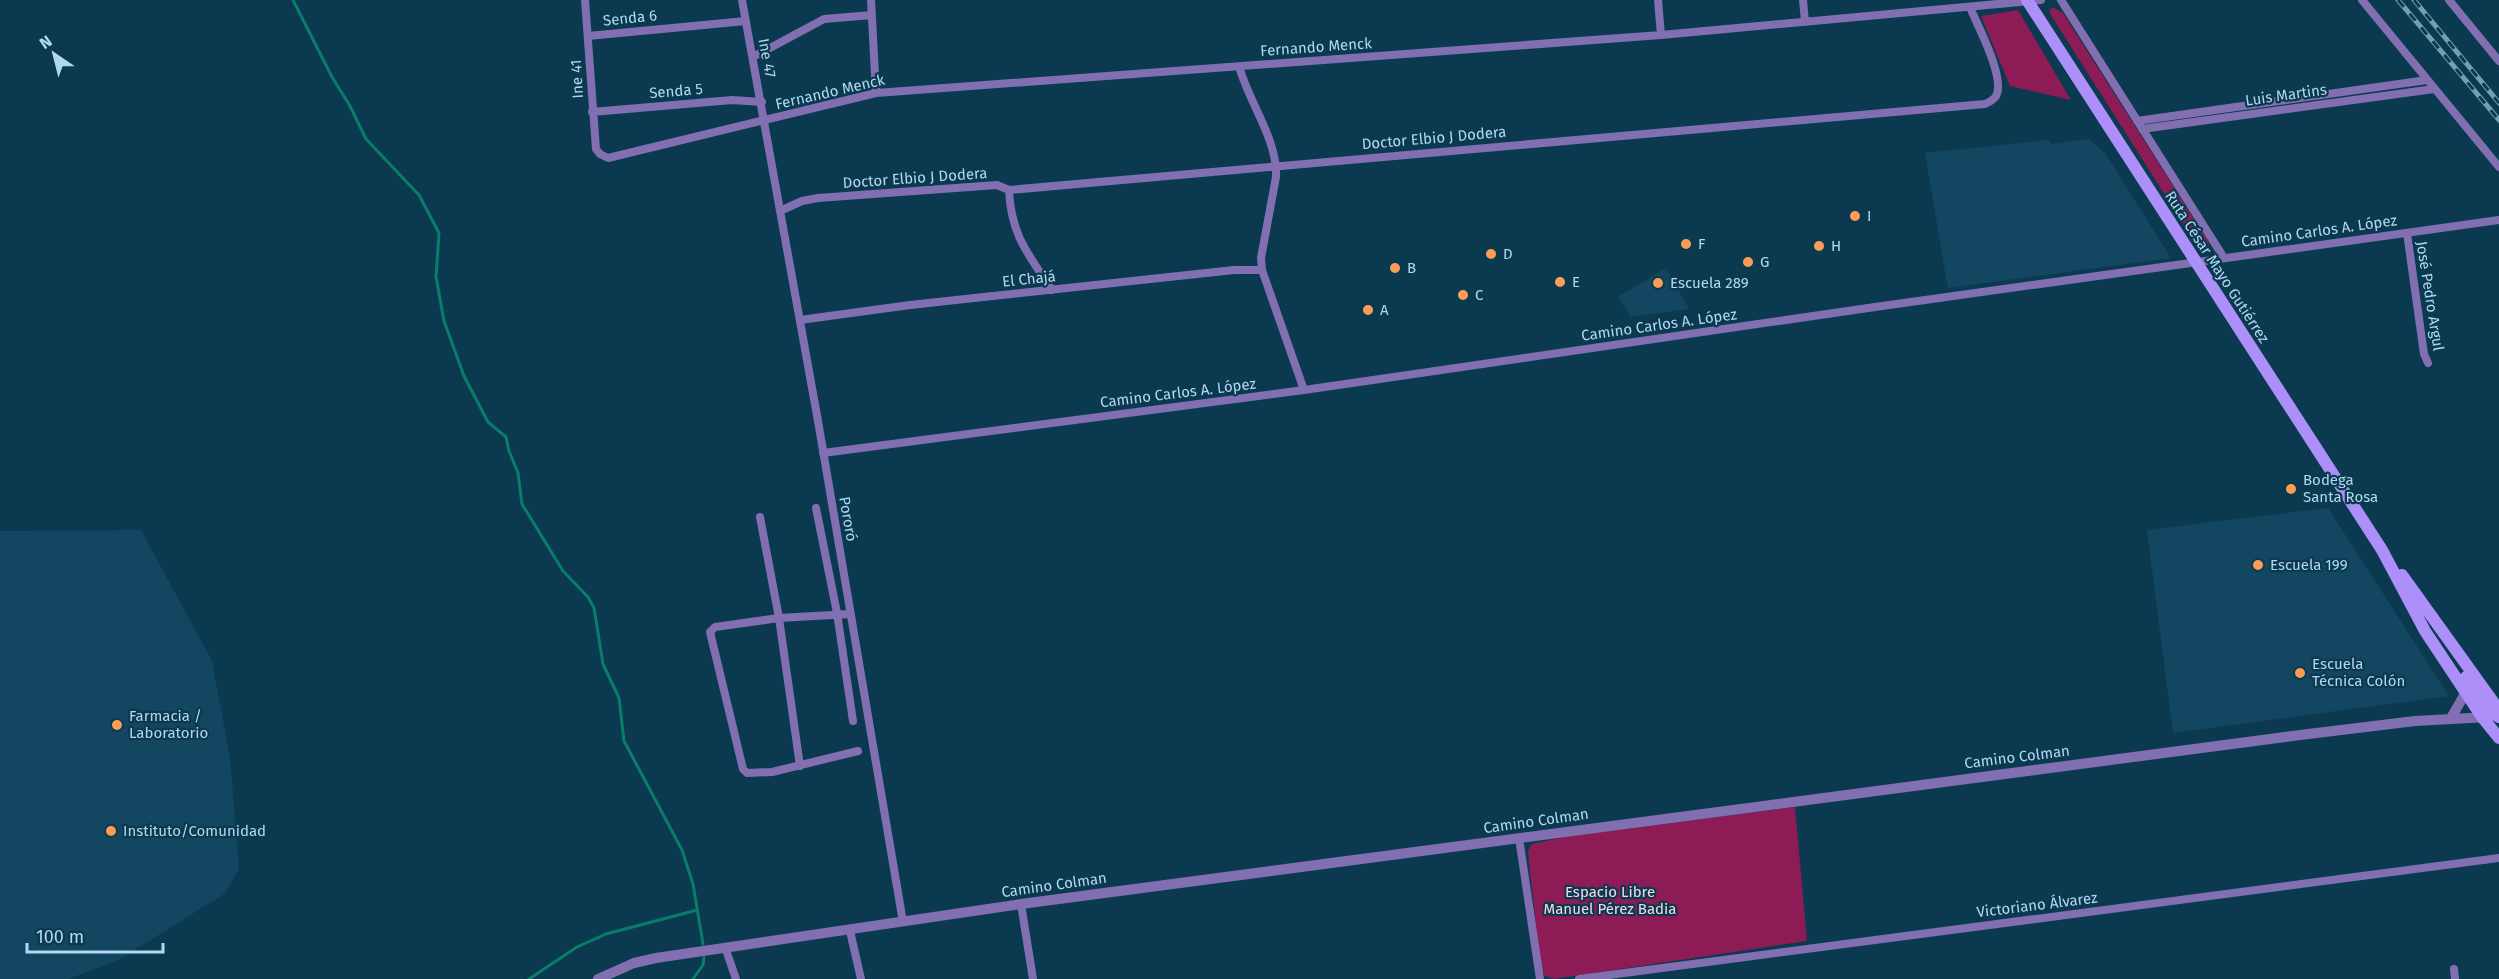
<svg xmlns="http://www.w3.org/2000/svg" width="2499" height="979" font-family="'Fira Sans',sans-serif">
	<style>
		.built { fill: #134761 }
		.green { fill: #8d1b55 }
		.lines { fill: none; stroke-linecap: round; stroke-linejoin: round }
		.stream { stroke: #097d68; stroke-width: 3 }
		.minor { stroke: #816fb1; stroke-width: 8 }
		.tertiary { stroke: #816fb1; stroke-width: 10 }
		.secondary { stroke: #ac8ff8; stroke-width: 12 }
		.rail-casing { stroke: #749eb5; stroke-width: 5 }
		.rail { stroke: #0b3a50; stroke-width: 3; stroke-dasharray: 9; stroke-linecap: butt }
		.poi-dot { fill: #fd9c55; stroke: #0b3a50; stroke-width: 2 }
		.labels { text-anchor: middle; stroke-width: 4.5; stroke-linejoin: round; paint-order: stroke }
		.street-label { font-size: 15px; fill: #b1d8f0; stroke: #0b3a50 }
		.poi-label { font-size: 15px; fill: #b1d8f0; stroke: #0b3a50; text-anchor: start }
		.park-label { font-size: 15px; fill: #f7d7e2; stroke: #0b3a50 }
	</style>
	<rect width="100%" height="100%" fill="#0b3a50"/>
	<path class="built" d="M2088,139L2105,153L2171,258L1948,288L1925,153L2048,140L2051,144Z
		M1666,268L1689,309L1631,317L1618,297Z
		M2328,508L2449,696L2173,733L2147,530Z
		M141,530L212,661L230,758L239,869L224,894L117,961L68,979H0V531Z"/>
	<path class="green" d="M2052,7L2063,13L2208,241L2210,249L2207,252H2201L2049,12Z
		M2018,10L2071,100L2010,86L1981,16Z
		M1795,807L1807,941L1554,979L1545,976L1541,967L1529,863L1528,851L1532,844L1564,837Z"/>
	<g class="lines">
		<path class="stream" d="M293,0L332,77L350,106L366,139L419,195L439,233L436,277L444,321L464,376L488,422L506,437L509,451L518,473L522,504L563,571L588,597L594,608L603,664L619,698L624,741L682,850L693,884L703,944
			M529,979L577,947L606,934L697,910
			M693,979L703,965L704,957"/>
		<path class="minor" d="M585,0L596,149L600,154L608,158L876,93L1661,35L2041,0
			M742,0L818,421L903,922
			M871,0L876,93
			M1658,0L1661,35
			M1803,0L1805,22
			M2061,0L2224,258
			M2362,0L2499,167
			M2449,0L2499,61
			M588,36L746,21
			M753,57L824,19L872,15
			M1239,66C1248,101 1278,140 1276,177L1261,258L1262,270L1304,390
			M592,112L732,100L762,102
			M2137,121L2427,80
			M2142,129L2434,89
			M1009,190C1011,235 1028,254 1052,290
			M780,211L802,201L818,198L997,185L1009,190L1985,104C1989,102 1994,100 1996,96C2006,78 1977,25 1970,7
			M2407,233L2424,354L2428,363
			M800,320L910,305L1234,270H1262
			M823,453L1304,390L1882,306L2499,220
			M816,508L837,613L853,721
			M760,517L779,618L800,766
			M850,614L779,618L715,627L710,632L743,769L747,773L772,772L858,751
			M1519,838L1540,979
			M1021,904L1033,979
			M850,931L861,979
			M725,947L736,979
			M2454,969L2455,979
			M1579,979L2499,858"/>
		<path class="tertiary" d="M2451,718L2466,692
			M598,979L634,963L656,958L1021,904L2300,735L2415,721L2488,717"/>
		<path class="secondary" d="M2027,0L2382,550L2425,631L2482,717L2499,738
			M2402,575L2499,710
			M2466,677L2489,711L2499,717"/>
		<g class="rail-casing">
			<path id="rail" d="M2398,0L2499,120
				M2414,0L2499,103"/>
		</g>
		<use href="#rail" class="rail"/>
	</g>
	<g class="poi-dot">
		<circle cx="1855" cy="216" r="6"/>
		<circle cx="1686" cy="244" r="6"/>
		<circle cx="1819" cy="246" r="6"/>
		<circle cx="1491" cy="254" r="6"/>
		<circle cx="1748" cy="262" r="6"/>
		<circle cx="1395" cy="268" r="6"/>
		<circle cx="1560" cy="282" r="6"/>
		<circle cx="1658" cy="283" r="6"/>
		<circle cx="1463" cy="295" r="6"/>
		<circle cx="1368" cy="310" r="6"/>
		<circle cx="2291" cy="489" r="6"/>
		<circle cx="2258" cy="565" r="6"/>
		<circle cx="2300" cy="673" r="6"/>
		<circle cx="117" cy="725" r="6"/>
		<circle cx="111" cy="831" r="6"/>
	</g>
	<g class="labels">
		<g class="street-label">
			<text transform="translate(630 18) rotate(-6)" y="5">Senda 6</text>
			<text transform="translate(1316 47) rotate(-4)" y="5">Fernando Menck</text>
			<text transform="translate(767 58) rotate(79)" y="5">Ine 47</text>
			<text transform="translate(577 79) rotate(-93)" y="5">Ine 41</text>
			<text transform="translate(676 91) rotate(-5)" y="5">Senda 5</text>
			<text transform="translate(830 92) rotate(-13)" y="5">Fernando Menck</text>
			<text transform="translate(2286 95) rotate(-8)" y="5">Luis Martins</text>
			<text transform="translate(1434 138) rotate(-5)" y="5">Doctor Elbio J Dodera</text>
			<text transform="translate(915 178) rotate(-4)" y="5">Doctor Elbio J Dodera</text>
			<text transform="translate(2319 231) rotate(-8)" y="5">Camino Carlos A. López</text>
			<text transform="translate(2217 267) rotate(57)" y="5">Ruta César Mayo Gutiérrez</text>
			<text transform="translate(1029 279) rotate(-6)" y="5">El Chajá</text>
			<text transform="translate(2430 296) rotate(81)" y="5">José Pedro Argul</text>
			<text transform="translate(1659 325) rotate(-8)" y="5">Camino Carlos A. López</text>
			<text transform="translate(1178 393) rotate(-7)" y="5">Camino Carlos A. López</text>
			<text transform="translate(848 519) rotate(80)" y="5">Pororó</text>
			<text transform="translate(2017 757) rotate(-7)" y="5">Camino Colman</text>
			<text transform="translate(1536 821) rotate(-8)" y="5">Camino Colman</text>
			<text transform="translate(1054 885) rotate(-8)" y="5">Camino Colman</text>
			<text transform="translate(2037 905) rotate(-7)" y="5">Victoriano Álvarez</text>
		</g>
		<g class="poi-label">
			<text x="1867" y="221">I</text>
			<text x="1698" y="249">F</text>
			<text x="1831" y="251">H</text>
			<text x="1503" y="259">D</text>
			<text x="1760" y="267">G</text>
			<text x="1407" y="273">B</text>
			<text x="1572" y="287">E</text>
			<text x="1670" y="288">Escuela 289</text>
			<text x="1475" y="300">C</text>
			<text x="1380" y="315">A</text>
			<text x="2303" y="485">Bodega<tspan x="2303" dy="17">Santa Rosa</tspan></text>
			<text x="2270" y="570">Escuela 199</text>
			<text x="2312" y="669">Escuela<tspan x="2312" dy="17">Técnica Colón</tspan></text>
			<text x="129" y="721">Farmacia /<tspan x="129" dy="17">Laboratorio</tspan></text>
			<text x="123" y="836">Instituto/Comunidad</text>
		</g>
		<g class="park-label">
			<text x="1610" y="897">Espacio Libre<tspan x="1610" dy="17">Manuel Pérez Badia</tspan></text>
		</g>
	</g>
	<g transform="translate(54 54) rotate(325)" stroke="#0b3a50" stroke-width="4.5" paint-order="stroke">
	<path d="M0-4.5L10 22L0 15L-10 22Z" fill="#b1d8f0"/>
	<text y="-9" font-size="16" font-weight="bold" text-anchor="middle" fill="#b1d8f0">N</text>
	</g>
	<path d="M27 943v9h136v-9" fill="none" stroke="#b1d8f0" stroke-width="3"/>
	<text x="36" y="943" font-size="18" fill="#b1d8f0" stroke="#0b3a50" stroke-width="4.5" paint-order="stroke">100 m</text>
</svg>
